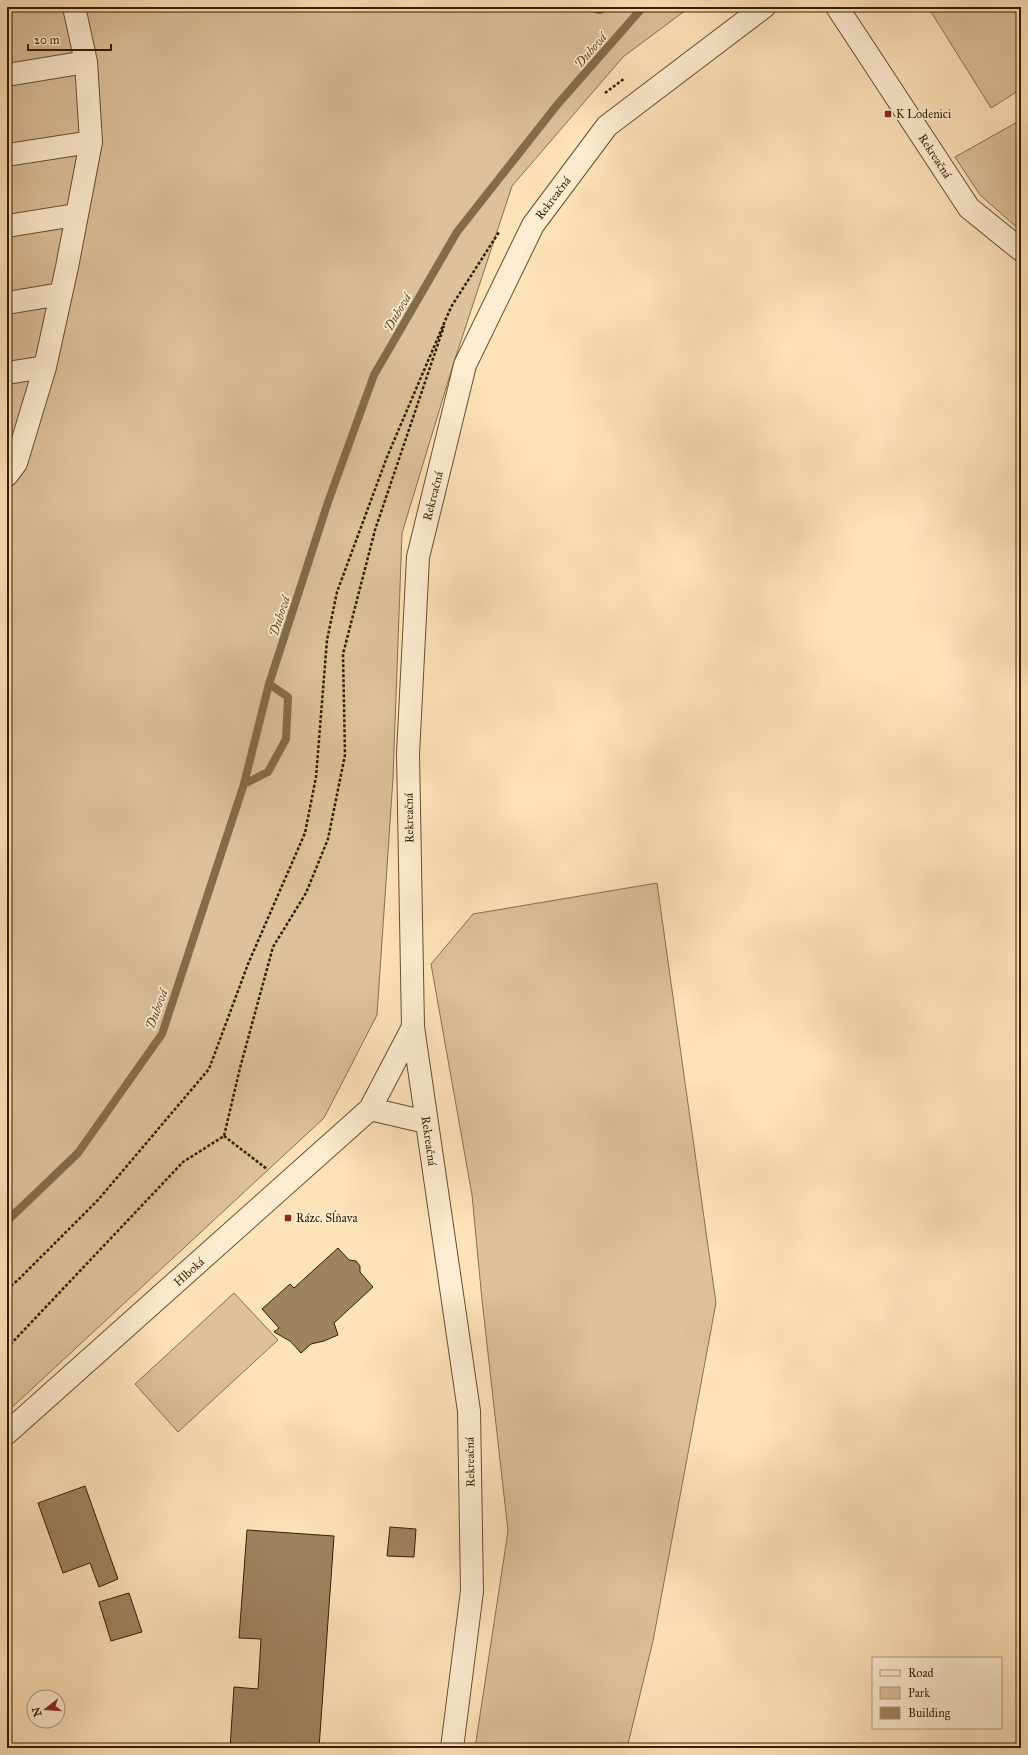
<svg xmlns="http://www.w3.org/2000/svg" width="1028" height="1755" font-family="'IM FELL Great Primer',serif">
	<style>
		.green { fill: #dcc19a; stroke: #886f4d }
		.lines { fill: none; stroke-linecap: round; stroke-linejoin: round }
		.stream { stroke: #846c49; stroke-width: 8 }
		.building { fill: #9d8460; stroke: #341d00 }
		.minor-casing { stroke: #664e2e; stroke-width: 24 }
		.path { stroke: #341d00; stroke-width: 2.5; stroke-dasharray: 3 2; stroke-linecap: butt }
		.minor { stroke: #feedd2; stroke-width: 22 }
		.poi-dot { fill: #8f2418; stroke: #feedd2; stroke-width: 1.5 }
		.labels { text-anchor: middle; stroke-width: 3.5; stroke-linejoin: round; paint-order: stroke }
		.poi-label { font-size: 12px; fill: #341d00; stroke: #feedd2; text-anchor: start }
		.street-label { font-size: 12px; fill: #341d00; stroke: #feedd2 }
		.water-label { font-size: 13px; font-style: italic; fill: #634b2b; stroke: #feedd2 }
	</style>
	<rect width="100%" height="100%" fill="#fee3b9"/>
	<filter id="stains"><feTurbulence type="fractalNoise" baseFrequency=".005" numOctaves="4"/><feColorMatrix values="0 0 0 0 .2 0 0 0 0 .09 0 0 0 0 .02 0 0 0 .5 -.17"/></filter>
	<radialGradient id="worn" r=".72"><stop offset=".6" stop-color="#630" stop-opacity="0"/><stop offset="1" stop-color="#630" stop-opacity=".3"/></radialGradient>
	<path class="green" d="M7,7H690L623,57L512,186L454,362L402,533L393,778L377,1015L324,1118L7,1412Z
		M928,7H1021V89L991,108Z
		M1021,120V231L980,195L955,157Z
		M657,883L716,1303L653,1641L627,1748H475L508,1531L482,1300L472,1195L431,964L473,914Z
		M234,1293L278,1340L178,1432L135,1384Z"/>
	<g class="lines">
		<path class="stream" d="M588,7L600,10L608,7
			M244,784L268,772L286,739L288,697L269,684
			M7,1221L78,1153L162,1034L244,784L269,684L328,502L374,375L457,232L557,105L643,7"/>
	</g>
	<path class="building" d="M338,1248L349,1260L356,1261L360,1266V1272L373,1287L334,1323L338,1335L324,1341L311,1344L301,1353L290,1341L274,1332L279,1328L262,1309L290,1284L294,1288Z
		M85,1486L118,1579L99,1587L90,1563L63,1573L38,1503Z
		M390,1527L416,1529L414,1557L387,1556Z
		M247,1530L334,1536L319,1748H230L234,1687L258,1689L261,1639L239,1638Z
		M129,1593L142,1632L111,1641L99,1602Z"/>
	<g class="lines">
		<g class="minor-casing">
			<path id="minor" d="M837,7L969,208L1021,250
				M7,75L86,62
				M7,155L91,142
				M7,226L69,216L76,217
				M7,303L61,294
				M7,373L45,367
				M7,475L16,463L45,367L67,267L91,142L86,62L74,7
				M370,1109L426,1122
				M7,1433L370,1109L413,1027
				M452,1748L472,1591L469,1411L413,1027L408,754L418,557L465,365L533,225L607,126L764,7"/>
		</g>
		<path class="path" d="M605,93L625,78
			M224,1136L267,1169
			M7,1289L18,1280L98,1200L209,1069L248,964L305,833L316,777L327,640L337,592L387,457L451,307L499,232
			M7,1348L183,1162L224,1136L240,1068L273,947L306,893L328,839L345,755L343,654L375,530L444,326"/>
		<use href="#minor" class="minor"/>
	</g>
	<g class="poi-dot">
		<rect x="884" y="110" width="8" height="8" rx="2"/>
		<rect x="284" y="1214" width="8" height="8" rx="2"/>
	</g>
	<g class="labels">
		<g class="poi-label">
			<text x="896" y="118">K Lodenici</text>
			<text x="296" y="1222">Rázc. Sĺňava</text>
		</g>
		<g class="street-label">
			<text transform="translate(935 156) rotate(57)" y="4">Rekreačná</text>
			<text transform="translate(553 198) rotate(-53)" y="4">Rekreačná</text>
			<text transform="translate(433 496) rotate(-76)" y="4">Rekreačná</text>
			<text transform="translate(409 818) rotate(-91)" y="4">Rekreačná</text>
			<text transform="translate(429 1141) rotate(82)" y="4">Rekreačná</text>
			<text transform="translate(189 1272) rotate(-42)" y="4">Hlboká</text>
			<text transform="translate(470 1462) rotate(-91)" y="4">Rekreačná</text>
		</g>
		<g class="water-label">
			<text transform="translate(590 50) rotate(-49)" y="5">Dubová</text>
			<text transform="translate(397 312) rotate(-60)" y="5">Dubová</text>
			<text transform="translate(279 616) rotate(-72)" y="5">Dubová</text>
			<text transform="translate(156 1009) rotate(-70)" y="5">Dubová</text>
		</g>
	</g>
	<rect width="1028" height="1755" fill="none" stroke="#fee3b9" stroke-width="24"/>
	<rect x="8" y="8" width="1012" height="1739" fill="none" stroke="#341d00" stroke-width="2"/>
	<rect x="12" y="12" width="1004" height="1731" fill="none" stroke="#341d00"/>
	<rect x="872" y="1657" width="130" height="72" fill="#feedd2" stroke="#ad9a7e"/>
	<rect x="880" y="1670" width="20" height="6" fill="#feedd2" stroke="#ad9a7e"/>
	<text x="908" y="1677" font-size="12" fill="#341d00">Road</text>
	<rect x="880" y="1687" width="20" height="12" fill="#dcc19a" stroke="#ad9a7e"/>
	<text x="908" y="1697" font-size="12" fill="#341d00">Park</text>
	<rect x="880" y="1707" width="20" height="12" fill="#9d8460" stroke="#ad9a7e"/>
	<text x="908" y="1717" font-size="12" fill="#341d00">Building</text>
	<g transform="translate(46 1709) rotate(253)"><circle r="19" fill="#feedd2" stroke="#ad9a7e"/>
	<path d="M0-3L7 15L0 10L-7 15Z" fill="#8f2418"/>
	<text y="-6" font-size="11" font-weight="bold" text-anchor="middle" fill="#341d00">N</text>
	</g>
	<path d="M28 44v6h83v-6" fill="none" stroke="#341d00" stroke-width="2"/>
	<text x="34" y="44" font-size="12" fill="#341d00" stroke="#feedd2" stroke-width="3" paint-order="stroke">20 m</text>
	<rect width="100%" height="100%" filter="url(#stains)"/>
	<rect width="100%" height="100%" fill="url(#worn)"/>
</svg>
